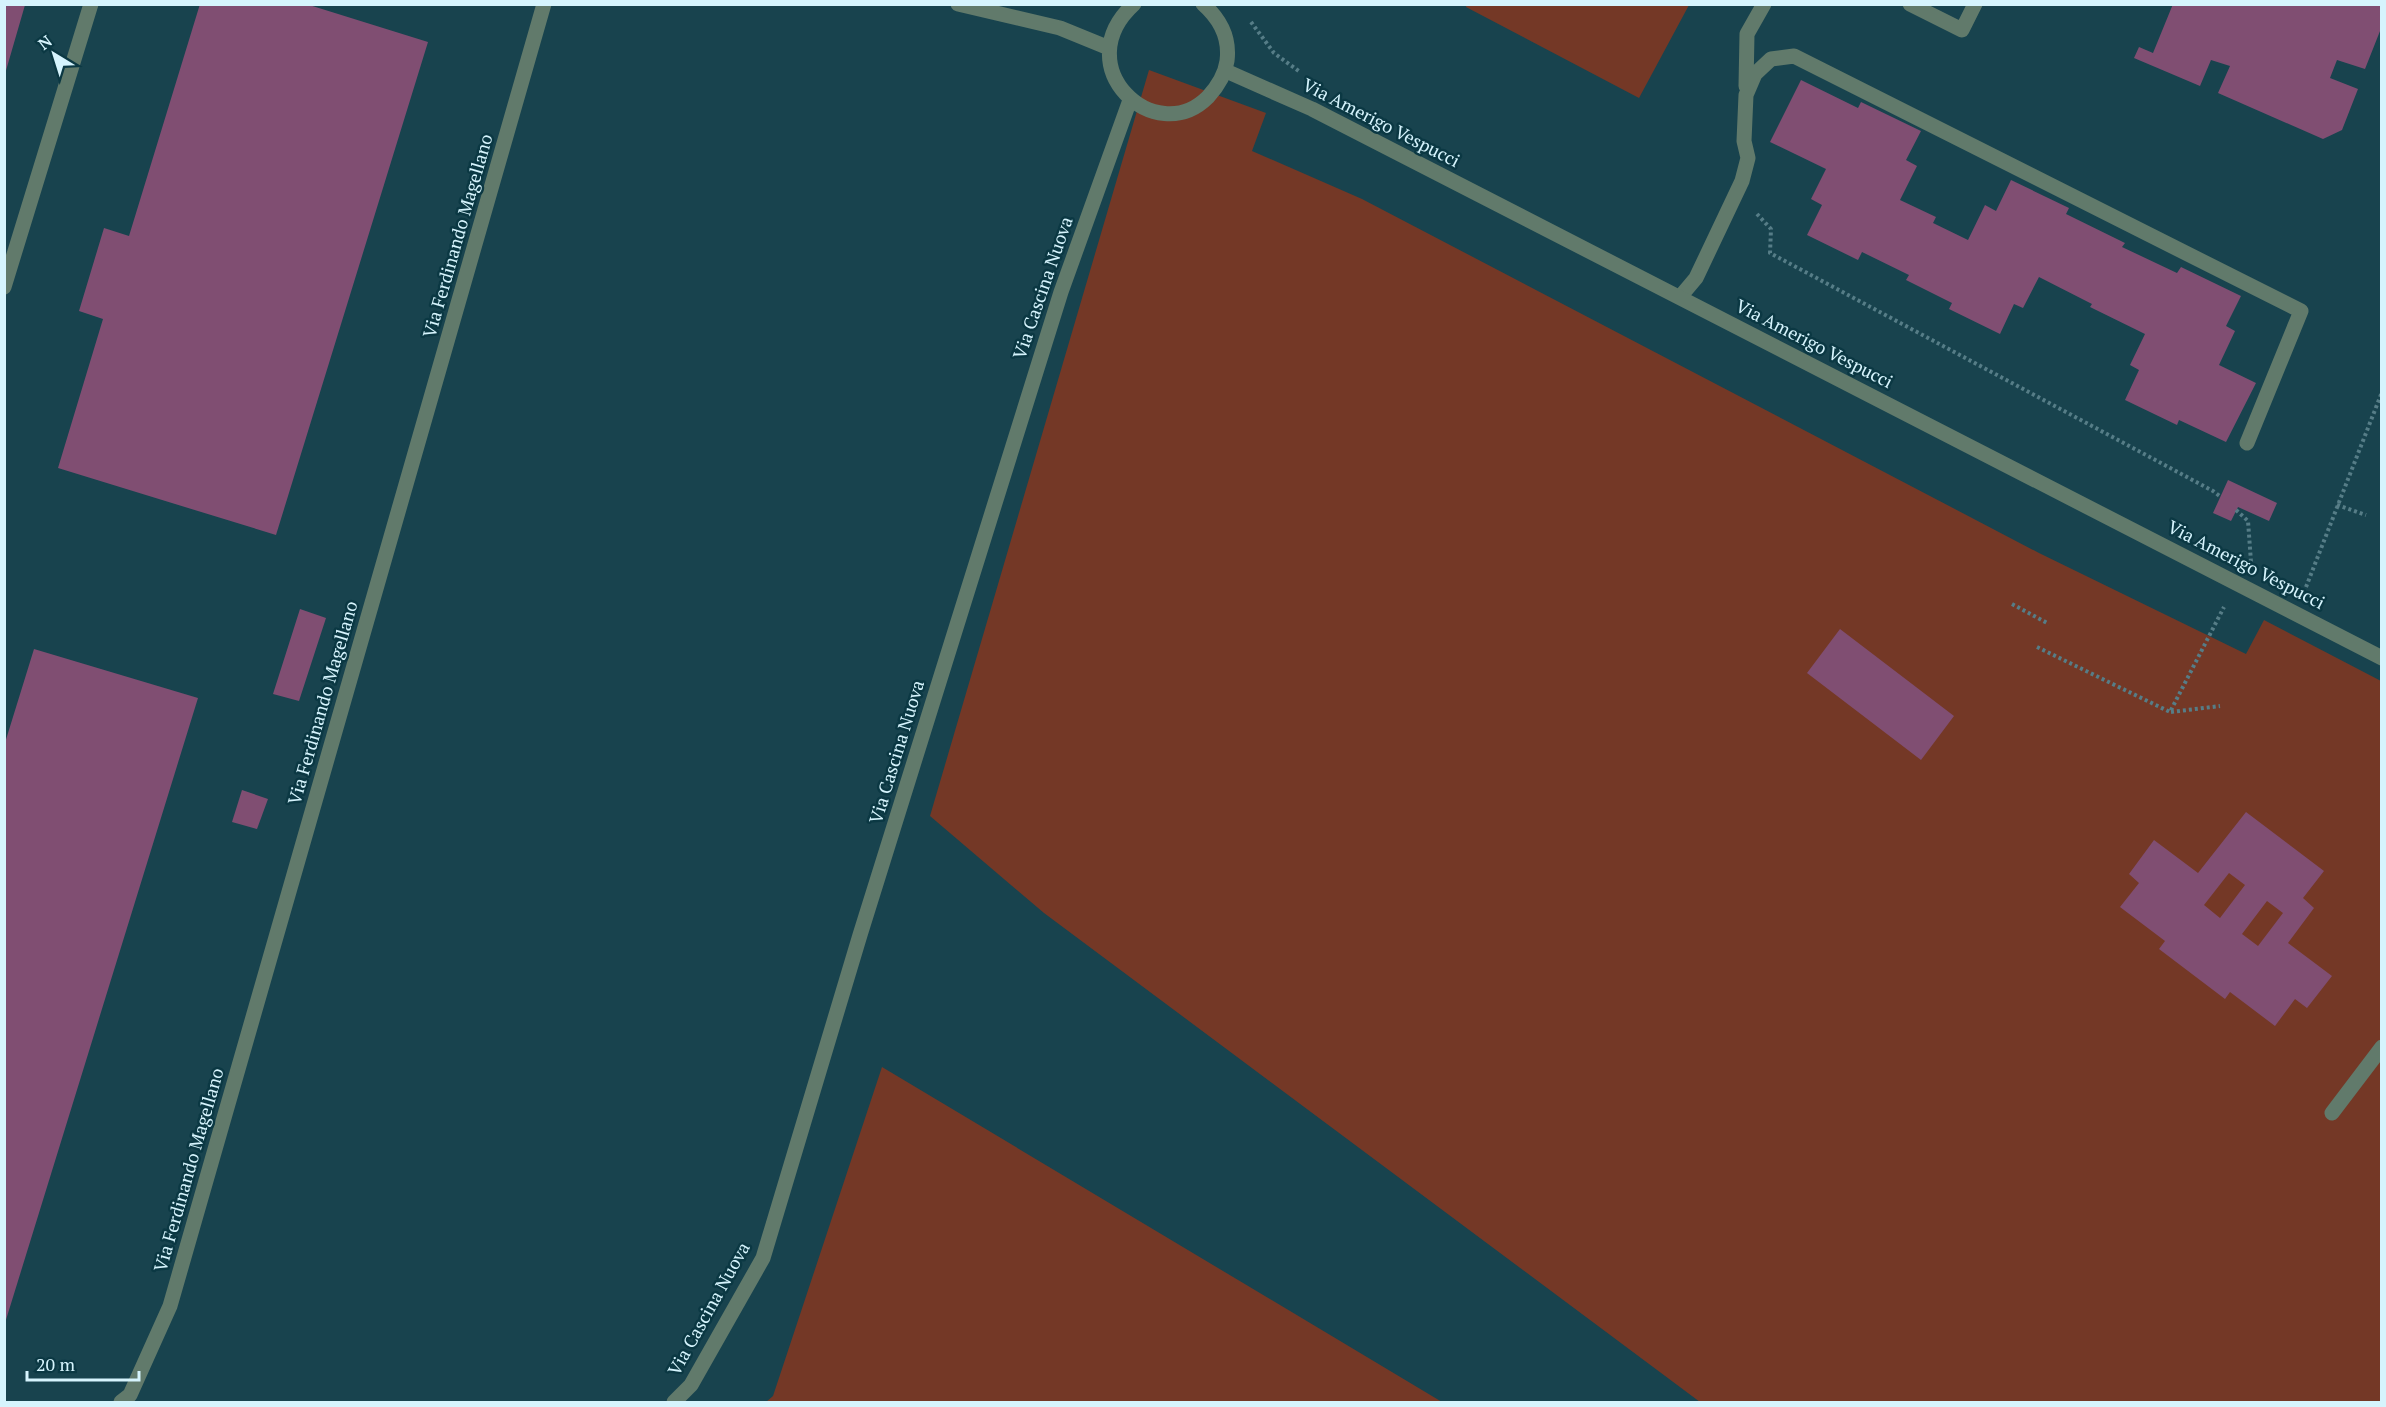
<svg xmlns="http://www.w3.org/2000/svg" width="2386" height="1407" font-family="'PT Serif',serif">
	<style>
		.green { fill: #743826 }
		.building { fill: #804e72; fill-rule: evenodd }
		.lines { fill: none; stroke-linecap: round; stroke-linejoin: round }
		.path { stroke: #567d87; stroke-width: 4; stroke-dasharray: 3 3; stroke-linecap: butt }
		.service { stroke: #617a6b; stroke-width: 15 }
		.minor { stroke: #617a6b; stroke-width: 15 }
		.labels { text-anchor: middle; stroke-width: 5; stroke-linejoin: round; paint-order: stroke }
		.street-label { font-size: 18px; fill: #d6f4fd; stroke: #0b3843 }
	</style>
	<rect width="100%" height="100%" fill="#18434e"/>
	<path class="green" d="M1467,4H1689V5L1639,98L1466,7Z
		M1149,70L1266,113L1252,151L1362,199L2039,553L2246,654L2264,620L2381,681V1402H1700L1044,913L930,816Z
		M882,1067L1442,1402H766L773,1396Z"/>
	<path class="building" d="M200,4H306L428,42L276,535L58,468L103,319L79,311L104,228L129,236Z
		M2173,4H2382V26L2365,69L2337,60L2330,78L2358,89L2342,130L2323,139L2218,93L2230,66L2211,60L2200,86L2134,58L2139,47L2153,53Z
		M4,5H25L5,74H4Z
		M1801,80L1858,108L1861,102L1921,131L1906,160L1917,166L1900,200L1936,217L1933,223L1968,240L1985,205L1996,211L2011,180L2069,208L2066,214L2125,243L2122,247L2177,273L2181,267L2241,296L2226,326L2235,331L2219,365L2256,383L2226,442L2179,420L2177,425L2125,400L2139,370L2130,365L2145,334L2090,307L2092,304L2039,277L2023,308L2014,304L2000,334L1949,309L1952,303L1906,280L1909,275L1862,252L1858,260L1807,235L1822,205L1811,199L1826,169L1770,142Z
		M2228,480L2277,503L2269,521L2238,507L2231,521L2213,513Z
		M300,609L326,618L299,701L273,694Z
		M1840,629L1954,716L1921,760L1807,673Z
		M34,649L198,698L5,1323L4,746Z
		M242,790L268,799L257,829L232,822Z
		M2246,812L2324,871L2303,898L2314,908L2288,943L2332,976L2307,1008L2295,999L2275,1026L2230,992L2225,999L2159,949L2165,941L2120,907L2139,883L2129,874L2154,840L2198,873ZM2229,873L2245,885L2220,918L2204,905ZM2267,901L2283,913L2258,946L2242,934Z"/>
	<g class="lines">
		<path class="path" d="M1251,22L1274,53L1300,72
			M1757,214L1771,229L1770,253L2213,491L2221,497
			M2337,505L2366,515
			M2236,510L2248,521L2251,562
			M2306,587L2382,392
			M2012,604L2049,624
			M2037,647L2170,712L2224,607
			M2171,712L2220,706"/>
		<path class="service" d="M1910,4L1962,30L1975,4
			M1746,86L1747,34L1764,4
			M4,287L91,4
			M1680,297L1696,278L1742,181L1748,158L1744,141L1746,95L1755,74L1771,59L1794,56L2301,311L2247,443
			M2332,1113L2382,1047"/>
		<path class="minor" d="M958,4L1060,28L1109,48
			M1134,4C1066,66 1155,150 1208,97C1218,86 1225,75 1227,61C1230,38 1220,19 1203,4
			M1226,71L1312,109L2382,658
			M121,1402L130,1395L170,1306L544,4
			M674,1402L691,1385L763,1258L860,935L1061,292L1130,100"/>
	</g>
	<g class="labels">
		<g class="street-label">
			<text transform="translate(1381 123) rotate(27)" y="6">Via Amerigo Vespucci</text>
			<text transform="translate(458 236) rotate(-74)" y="6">Via Ferdinando Magellano</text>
			<text transform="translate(1043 288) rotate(-71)" y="6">Via Cascina Nuova</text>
			<text transform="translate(1814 344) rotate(27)" y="6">Via Amerigo Vespucci</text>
			<text transform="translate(2246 565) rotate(27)" y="6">Via Amerigo Vespucci</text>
			<text transform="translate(323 703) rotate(-74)" y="6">Via Ferdinando Magellano</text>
			<text transform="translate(897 752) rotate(-73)" y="6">Via Cascina Nuova</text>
			<text transform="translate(189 1170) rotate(-74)" y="6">Via Ferdinando Magellano</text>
			<text transform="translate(709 1309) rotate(-61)" y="6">Via Cascina Nuova</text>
		</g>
	</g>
	<rect width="2386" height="1407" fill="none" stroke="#d6f4fd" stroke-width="12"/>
	<g transform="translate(54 54) rotate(322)" stroke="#0b3843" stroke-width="4.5" paint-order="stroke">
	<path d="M0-4.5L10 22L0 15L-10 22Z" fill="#d6f4fd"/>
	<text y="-9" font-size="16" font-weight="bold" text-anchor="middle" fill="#d6f4fd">N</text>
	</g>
	<path d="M27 1371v9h112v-9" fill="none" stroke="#d6f4fd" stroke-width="3"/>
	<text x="36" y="1371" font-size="18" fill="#d6f4fd" stroke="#0b3843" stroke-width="4.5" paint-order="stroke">20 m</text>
</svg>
